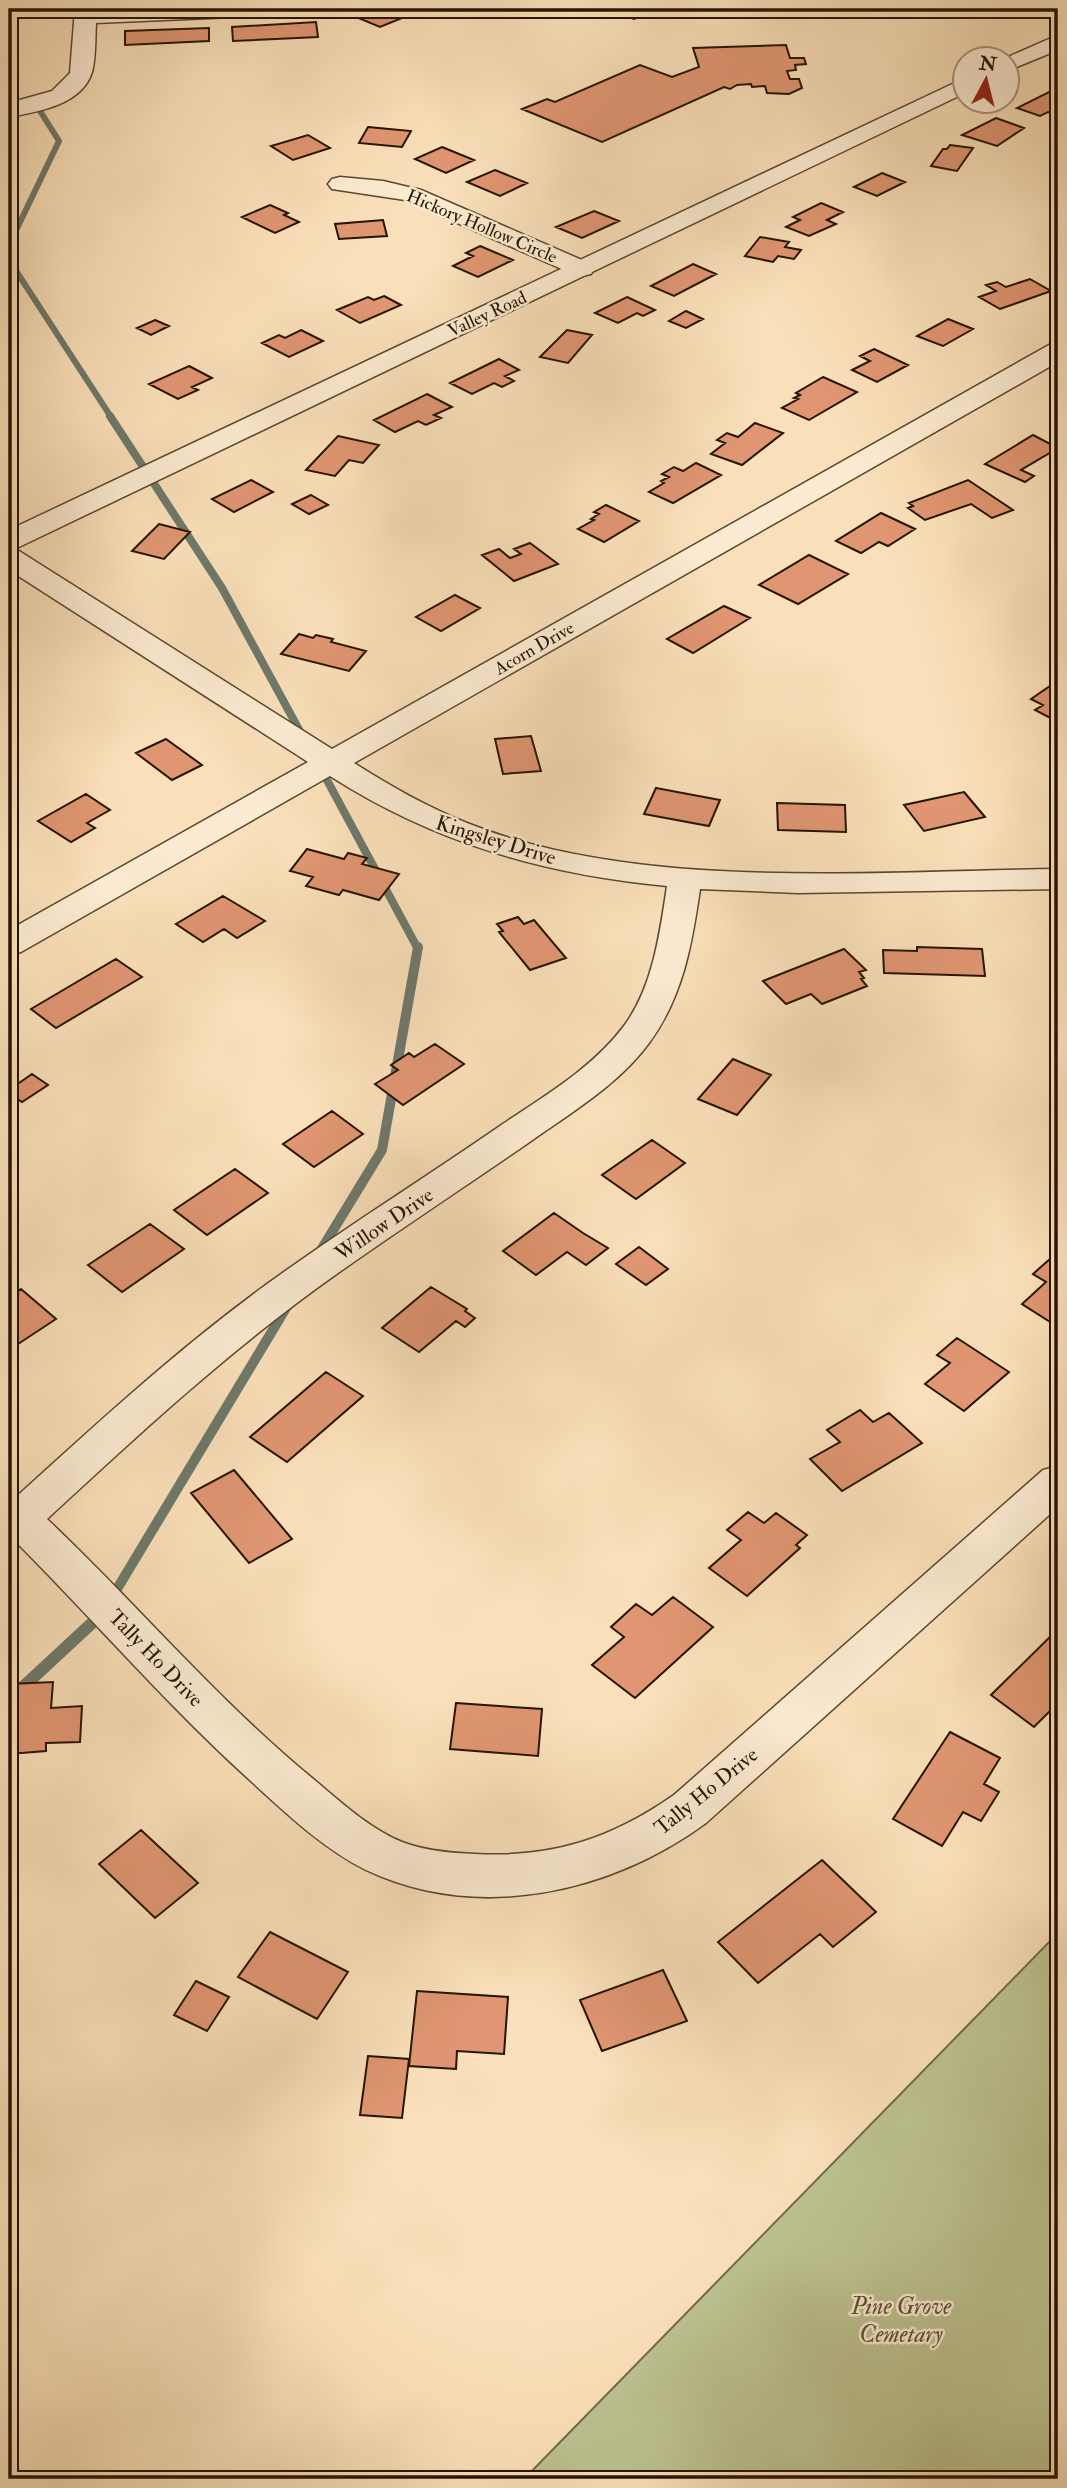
<svg xmlns="http://www.w3.org/2000/svg" width="1067" height="2488" font-family="'IM FELL Double Pica',serif">
	<style>
		.green { fill: #bdc291; stroke: #716b48; stroke-width: 2 }
		.lines { fill: none; stroke-linecap: round; stroke-linejoin: round }
		.stream-far3 { stroke: #6e796b; stroke-width: 6 }
		.stream-far2 { stroke: #6e796b; stroke-width: 8 }
		.stream-far1 { stroke: #6e796b; stroke-width: 10 }
		.stream { stroke: #6e796b; stroke-width: 12 }
		.building { fill: #e09672; stroke: #251400; stroke-width: 2 }
		.minor-casing { stroke: #5a472e; stroke-width: 3 }
		.tertiary-casing { stroke: #5a472e; stroke-width: 3 }
		.minor { fill: #fcebd2; fill-rule: evenodd }
		.tertiary { fill: #fcebd2; fill-rule: evenodd }
		.labels { text-anchor: middle; stroke-width: 5; stroke-linejoin: round; paint-order: stroke }
		.far-street-label { font-size: 18px; fill: #251400; stroke: #fcebd2 }
		.street-label { font-size: 21px; fill: #251400; stroke: #fcebd2 }
		.near-park-label { font-size: 24px; font-style: italic; fill: #5a5133; stroke: #fcebd2 }
	</style>
	<rect width="100%" height="100%" fill="#fae0ba"/>
	<filter id="stains"><feTurbulence type="fractalNoise" baseFrequency=".00286" numOctaves="4"/><feColorMatrix values="0 0 0 0 .2 0 0 0 0 .09 0 0 0 0 .02 0 0 0 .5 -.17"/></filter>
	<radialGradient id="worn" r=".72"><stop offset=".6" stop-color="#630" stop-opacity="0"/><stop offset="1" stop-color="#630" stop-opacity=".3"/></radialGradient>
	<path class="green" d="M1058,1933V2479H524Z"/>
	<g class="lines">
		<path class="stream-far3" d="M9,91L13,93
			M9,245L59,141L40,111
			M9,260L111,417"/>
		<path class="stream-far2" d="M110,416L222,588L303,737
			M321,769L418,949"/>
		<path class="stream-far1" d="M318,1255L382,1150L418,947
			M111,1599L289,1303
			M89,1626L101,1615"/>
		<path class="stream" d="M9,1700L91,1624"/>
	</g>
	<path class="building" d="M375,9H424L380,27L356,17Z
		M617,9H660L634,19L613,11Z
		M809,9H849L831,17Z
		M316,22L318,37L233,41L232,27Z
		M209,28V41L125,45V31Z
		M786,45L790,58H804L806,64L795,65L796,70L787,71L790,79H799L802,88L789,94L767,93L765,86L752,87L751,84L737,85L730,89L724,87L602,142L522,109L547,99L555,102L640,65L672,77L699,67L693,48Z
		M1051,91L1058,93L1057,115L1048,112L1040,116L1017,108Z
		M996,118L1024,128L997,146L962,135Z
		M368,127L411,131L402,147L359,143Z
		M308,135L330,148L293,160L271,146Z
		M950,145L973,148L957,171L931,166L943,149H947Z
		M442,147L474,160L446,173L415,159Z
		M495,170L527,183L500,196L467,182Z
		M882,173L905,182L877,196L854,187Z
		M821,203L843,212L827,220L836,224L809,236L786,227L800,220L793,217Z
		M270,205L288,213L284,215L299,222L275,233L242,217Z
		M594,211L619,221L582,238L556,227Z
		M383,220L387,236L339,239L335,224Z
		M760,237L789,242L785,247L801,250L794,259L778,256L773,262L745,256Z
		M480,246L513,260L478,277L453,266L473,256L466,253Z
		M693,264L716,274L674,296L651,286Z
		M1030,279L1051,291L1000,309L979,297L996,291L986,285L997,282L1006,287Z
		M384,296L401,305L360,323L337,310L368,297L374,300Z
		M627,297L655,310L643,316L637,313L618,323L595,313Z
		M686,311L703,319L686,328L669,321Z
		M948,319L973,329L943,346L917,336Z
		M155,320L169,326L151,335L137,328Z
		M301,330L323,341L289,357L262,343L279,335L285,338Z
		M567,330L592,335L568,363L540,357Z
		M874,349L908,365L877,382L852,370L870,361L860,356Z
		M499,359L519,370L505,376L514,381L502,387L494,383L472,394L450,383Z
		M189,366L212,378L192,387L198,390L178,399L149,384Z
		M823,377L857,392L809,420L782,408L798,399L794,398L800,395L796,393Z
		M427,394L452,407L434,415L441,418L426,425L418,421L395,432L374,420Z
		M755,423L783,433L742,465L711,454L725,443L717,440L727,433L738,437Z
		M1033,435L1058,448L1021,470L1034,476L1025,482L985,464Z
		M338,436L379,445L363,463L349,460L335,476L306,470Z
		M696,463L721,475L673,503L649,492L664,483L661,481L669,477L662,474L674,467L683,471Z
		M251,480L273,492L234,512L212,499Z
		M968,480L1013,510L992,518L971,504L925,520L908,508L913,506L909,503Z
		M311,495L328,505L309,514L292,504Z
		M606,505L639,521L604,542L578,529L594,520L591,519L599,514L594,512Z
		M881,513L915,529L888,546L879,542L861,553L836,541Z
		M159,524L190,532L164,559L132,551Z
		M530,543L558,564L514,581L482,555L499,549L510,558L521,554L514,549Z
		M809,555L848,574L798,604L759,585Z
		M455,595L480,608L441,631L416,617Z
		M724,606L750,618L693,653L667,639Z
		M299,634L313,638L316,635L333,639L331,642L366,651L349,671L281,654Z
		M1053,684L1058,686V722L1035,710L1043,705L1031,699Z
		M531,736L541,771L503,774L495,739Z
		M166,739L202,765L172,780L136,753Z
		M656,788L720,800L709,826L644,814Z
		M964,792L985,817L924,831L904,805Z
		M86,794L110,810L87,823L95,828L71,842L38,821Z
		M777,803L845,805L846,832L778,830Z
		M307,849L344,859L348,853L367,858L362,864L399,874L379,900L343,890L339,895L306,886L313,877L290,871Z
		M223,896L265,921L237,938L224,929L203,942L176,924Z
		M518,917L524,924L534,920L566,958L530,970L499,932L503,931L497,924Z
		M917,947L982,949L985,976L884,973L883,950L917,951Z
		M844,949L866,970L859,972L864,978L861,979L867,986L822,1004L811,994L786,1004L763,981Z
		M116,959L142,977L56,1028L31,1009Z
		M435,1044L464,1064L403,1105L375,1084L398,1070L391,1065L409,1053L414,1057Z
		M733,1059L771,1075L737,1115L698,1099Z
		M32,1074L48,1085L22,1102L9,1093V1090Z
		M332,1111L363,1134L314,1167L283,1144Z
		M652,1140L685,1163L636,1199L602,1175Z
		M235,1169L268,1193L207,1235L174,1210Z
		M554,1213L583,1233L608,1248L586,1265L567,1252L536,1275L503,1251Z
		M150,1224L184,1249L122,1292L88,1265Z
		M639,1247L668,1269L646,1285L616,1264Z
		M1051,1258L1058,1263V1327L1022,1304L1046,1282L1033,1274Z
		M431,1287L467,1309L465,1311L475,1318L465,1327L456,1321L419,1352L382,1328Z
		M21,1289L56,1319L9,1350V1297Z
		M957,1338L1009,1372L964,1411L925,1384L950,1363L937,1355Z
		M326,1372L363,1396L287,1462L250,1437Z
		M860,1410L873,1422L889,1413L922,1443L842,1491L810,1459L840,1442L827,1430Z
		M234,1470L292,1539L249,1563L191,1493Z
		M748,1512L764,1523L776,1513L807,1535L796,1545L800,1548L747,1596L709,1568L741,1540L727,1530Z
		M673,1597L713,1627L635,1698L592,1665L624,1637L611,1627L636,1604L652,1615Z
		M1058,1629V1703L1034,1727L991,1695Z
		M53,1682L51,1708L82,1706L80,1742L46,1743V1751L9,1754L10,1684Z
		M456,1703L542,1709L538,1756L450,1749Z
		M950,1732L1000,1758L984,1784L999,1792L981,1821L963,1812L942,1846L893,1819Z
		M141,1830L198,1883L155,1918L99,1864Z
		M822,1860L876,1912L833,1947L820,1934L758,1983L718,1942Z
		M270,1932L348,1972L317,2019L238,1977Z
		M663,1970L687,2021L602,2051L580,2000Z
		M196,1981L229,1997L207,2031L174,2015Z
		M417,1991L508,1997L504,2054L457,2051L456,2069L409,2066Z
		M368,2056L409,2059L402,2118L360,2115Z"/>
	<g class="lines">
		<g class="minor-casing">
			<path id="minor" d="M75,9L97,10L293,9L290,14L282,15L96,23C95,38 96,58 92,72C82,105 37,112 9,117V103L52,91L70,73Z
				M340,177L383,181L421,190L591,264L594,269L591,274L582,276L573,274L405,200L332,189L328,184L332,179Z
				M1058,343V362L354,763C390,786 427,807 467,823C638,892 875,871 1058,869V889L798,893L700,889C692,944 683,997 649,1043C619,1084 572,1112 531,1141C467,1185 402,1228 338,1273C234,1346 140,1433 47,1519C137,1604 216,1699 312,1778C340,1801 368,1828 402,1842C425,1851 451,1853 475,1854C552,1858 611,1839 674,1795L1043,1470L1058,1466V1507L706,1823C610,1893 478,1923 366,1870C324,1849 288,1815 253,1783C172,1710 100,1627 23,1549L16,1542L9,1545V1494L16,1497C104,1417 193,1335 291,1267C359,1219 429,1175 497,1128C541,1098 592,1069 624,1026C653,987 660,933 667,886C543,874 435,843 330,776L21,952L9,955V930L308,762L9,570V548L19,551L332,749L1049,345Z"/>
		</g>
		<g class="tertiary-casing">
			<path id="tertiary" d="M1058,35V50L1007,71V60H1001Z
				M965,78V93L19,547L9,550V530Z"/>
		</g>
		<use href="#minor" class="minor"/>
		<use href="#tertiary" class="tertiary"/>
	</g>
	<g class="labels">
		<g class="far-street-label">
			<text transform="translate(482 226) rotate(23)" y="6">Hickory Hollow Circle</text>
			<text transform="translate(487 314) rotate(-25)" y="6">Valley Road</text>
			<text transform="translate(534 648) rotate(-30)" y="6">Acorn Drive</text>
		</g>
		<g class="street-label">
			<text transform="translate(496 840) rotate(17)" y="7">Kingsley Drive</text>
			<text transform="translate(384 1224) rotate(-34)" y="7">Willow Drive</text>
			<text transform="translate(156 1658) rotate(46)" y="7">Tally Ho Drive</text>
			<text transform="translate(706 1791) rotate(-39)" y="7">Tally Ho Drive</text>
		</g>
		<g class="near-park-label">
			<text x="901" y="2314">Pine Grove<tspan x="901" dy="28">Cemetary</tspan></text>
		</g>
	</g>
	<rect width="1067" height="2488" fill="none" stroke="#fae0ba" stroke-width="35"/>
	<rect x="10" y="10" width="1046" height="2467" fill="none" stroke="#251400" stroke-width="3.5"/>
	<rect x="18" y="18" width="1032" height="2453" fill="none" stroke="#251400" stroke-width="2"/>
	<g transform="translate(986 80) rotate(7)"><circle r="33" fill="#fcebd2" stroke="#a6957e" stroke-width="2"/>
	<path d="M0-5L12 26L0 18L-12 26Z" fill="#8f2418"/>
	<text y="-10" font-size="19" font-weight="bold" text-anchor="middle" fill="#251400">N</text>
	</g>
	<rect width="100%" height="100%" filter="url(#stains)"/>
	<rect width="100%" height="100%" fill="url(#worn)"/>
</svg>
